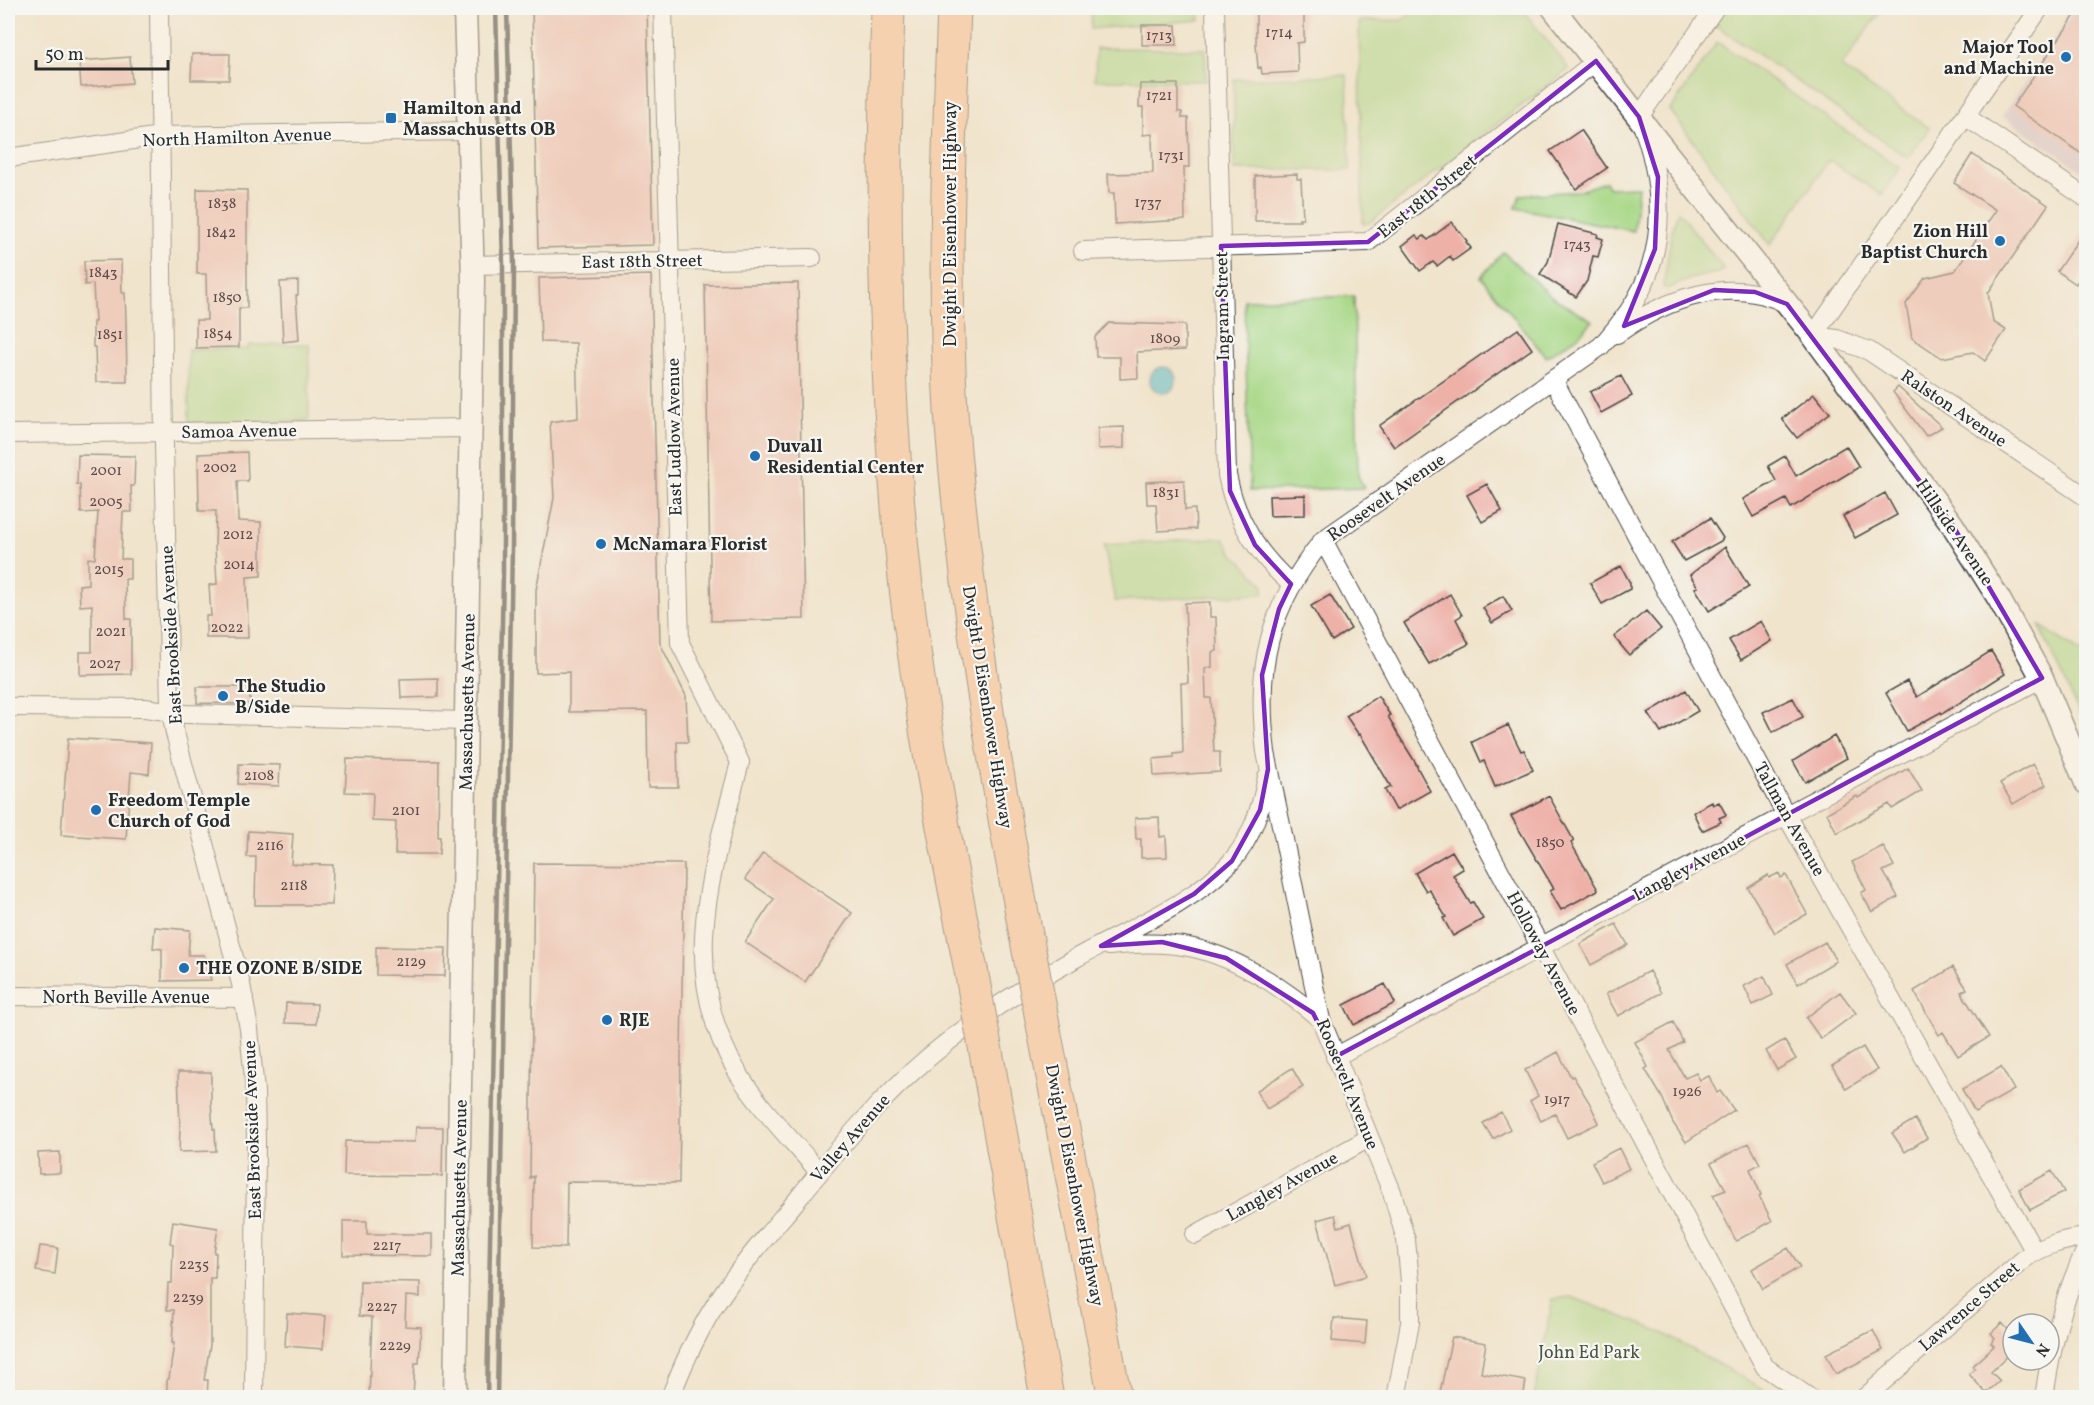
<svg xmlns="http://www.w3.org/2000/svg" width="2094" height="1405" font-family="Vollkorn,serif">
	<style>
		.industrial { fill: #d2bdc8 }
		.green { fill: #a7d785; stroke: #698158; stroke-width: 1.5 }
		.water { fill: #4bb7c8; stroke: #3b717a; stroke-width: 1.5 }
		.building { fill: #eeb1a8 }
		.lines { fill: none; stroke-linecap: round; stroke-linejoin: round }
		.minor-casing { stroke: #494743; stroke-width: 20 }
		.tertiary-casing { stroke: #494743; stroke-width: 25 }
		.motorway-casing { stroke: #494743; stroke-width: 35 }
		.minor { stroke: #fff; stroke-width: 18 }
		.tertiary { stroke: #fff; stroke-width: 22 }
		.motorway { stroke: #fbbb8c; stroke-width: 33 }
		.rail { stroke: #2b2b2b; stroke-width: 4.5 }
		.motorway-bridge-casing { stroke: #494743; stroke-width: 35; stroke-linecap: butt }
		.motorway-bridge { stroke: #fbbb8c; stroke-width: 33 }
		.marked { fill: none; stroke: #7b2cbf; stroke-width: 4.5; stroke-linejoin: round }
		.poi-dot { fill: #1f6fb2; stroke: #f6f6f2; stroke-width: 2 }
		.labels { text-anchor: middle; stroke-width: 4.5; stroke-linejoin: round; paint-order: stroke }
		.number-label { font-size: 15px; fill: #5c4c4a }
		.poi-label { font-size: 18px; font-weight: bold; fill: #2b2b2b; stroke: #f6f6f2; text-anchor: start }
		.street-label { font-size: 18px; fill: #2b2b2b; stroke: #f6f6f2 }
		.park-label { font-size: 18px; fill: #4a5642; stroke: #f6f6f2 }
	</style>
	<rect width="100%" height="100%" fill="#f6f6f2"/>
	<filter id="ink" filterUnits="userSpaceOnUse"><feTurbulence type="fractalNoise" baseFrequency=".0167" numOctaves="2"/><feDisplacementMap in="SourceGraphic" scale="12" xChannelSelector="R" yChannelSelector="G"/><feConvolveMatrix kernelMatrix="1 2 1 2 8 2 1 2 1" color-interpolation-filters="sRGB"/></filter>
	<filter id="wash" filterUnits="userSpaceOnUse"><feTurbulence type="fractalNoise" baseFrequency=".008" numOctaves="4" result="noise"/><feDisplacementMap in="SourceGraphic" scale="24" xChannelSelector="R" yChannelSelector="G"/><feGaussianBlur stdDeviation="1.35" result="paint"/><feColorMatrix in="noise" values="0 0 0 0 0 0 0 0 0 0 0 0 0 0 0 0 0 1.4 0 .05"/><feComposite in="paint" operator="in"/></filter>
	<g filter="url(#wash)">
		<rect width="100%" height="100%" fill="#f0e4cc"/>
		<path class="industrial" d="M2076,8H2086V174L2002,116Z"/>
		<path class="green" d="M1092,8H1199L1200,20L1091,29Z
			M1419,8H1521L1569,69L1369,223L1363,224L1359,21L1402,20Z
			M1725,8H1883L1841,67L1929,128L1908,158L1714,24Z
			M1717,42L1900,168L1882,195L1829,160L1770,245L1670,110Z
			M1096,48L1205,49L1206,81L1095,80Z
			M1347,75L1350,170H1234V79Z
			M1605,182L1609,188L1638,187L1634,231L1516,208L1520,195L1579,191Z
			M1678,211L1724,269L1720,272L1690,279L1667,289L1663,287L1672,231Z
			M1503,252L1552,297L1593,321L1577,337L1546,357L1481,277Z
			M1354,296L1358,476L1364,488L1250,491L1244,300Z
			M309,344V418L307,421L189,423L188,350L248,349L249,345Z
			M1224,538L1231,551L1264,585L1263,594L1115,601L1104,545Z
			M2039,625L2086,656V727Z
			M1572,1297L1659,1331L1778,1397H1534L1553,1299Z"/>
		<path class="water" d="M1150 380a13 13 0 1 1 26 0a13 13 0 1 1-26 0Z"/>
		<g id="blocks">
			<path class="building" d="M532,8H647L653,245L538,248Z
				M1256,8H1304V42L1297,43L1298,72L1262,74L1261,67L1258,68L1256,45Z
				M2080,8H2086V157L2013,106Z
				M1142,25H1176L1177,45H1142Z
				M192,54H230L229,80H191Z
				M130,57L132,83L81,87L79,61Z
				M1140,84H1178V112H1182V118H1188L1189,167H1184L1185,220L1115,224L1114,193H1109L1108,174L1153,173L1152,134L1143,135V107H1139Z
				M1581,130L1607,168L1576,189L1550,151Z
				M1972,154L2048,205L1988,293L1993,322L2006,330L1985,361L1973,352L1942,358L1912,338L1906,304L1925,278L1955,271L1996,210L1954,183Z
				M1297,174V179H1301L1303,218H1299L1300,221H1255V176Z
				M197,189L247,190V308H239V347L196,348V320H207L206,274H197Z
				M1452,222L1467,241L1466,242L1471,248L1453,261L1450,256L1437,266L1433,262L1420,271L1402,246L1416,235L1420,239L1424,236L1428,240Z
				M1558,224L1598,234L1597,237L1603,239L1598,257L1593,256L1587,281L1576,297L1540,274L1548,262Z
				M2086,228V268L2076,284L2057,271Z
				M121,260L122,293H125L126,321L127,382H96L95,347H93V322H95L93,284L85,285L84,261Z
				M651,275L660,643L686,696L688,742H677L678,787H648L647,711L569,712V672L536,673V590L554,498L550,422L578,418L576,343L541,342L539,278Z
				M298,281V295H296L299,340L283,342L280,282Z
				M798,283L804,619L711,621L705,285Z
				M1109,323L1185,325V350L1137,352L1138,378L1120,379V357H1096L1095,337Z
				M1518,329L1532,349L1394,447L1379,426Z
				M1621,376L1632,396L1601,413L1590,392Z
				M1898,387L1942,427L1926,436L1893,392Z
				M1814,394L1830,413L1797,438L1782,419Z
				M1124,427V448L1098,449V428Z
				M1846,446L1859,467L1791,508L1786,499L1753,517L1743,499L1776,481L1768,466L1785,456L1796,476Z
				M247,452L248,481H237L238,521L261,522V576L247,577L248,638H206V616H211L209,585L217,584L215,546L216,511H199L198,454Z
				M78,455L135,456L134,486H131L132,512H123L121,559H130V579H125L126,619H131V674L80,675V652H92V605L80,606L79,585L88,584V558L95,559L98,512L81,513L80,485H77Z
				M1184,480L1185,510L1195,509L1196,529L1158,531L1156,504H1147L1146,482Z
				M1487,484L1502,511L1482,522L1467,495Z
				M1885,493L1897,515L1855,538L1843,516Z
				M1305,495V515L1270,516L1269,496Z
				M1710,518L1723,538L1721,541L1684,561L1672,542Z
				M1725,547L1749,587L1709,611L1695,588L1698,587L1690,575Z
				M1621,566L1630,583V589L1602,604L1590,583Z
				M1450,594L1462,615L1456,619L1469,644L1429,664L1404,623Z
				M1330,595L1351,629L1332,641L1311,606Z
				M1503,596L1512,611L1492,623L1483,608Z
				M1210,602V617H1216L1217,651L1212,652V667L1205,668L1206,698H1211L1214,752H1220V772L1154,776L1153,759L1174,757V754L1183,753L1181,683H1188L1185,603Z
				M1646,611L1661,629L1629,655L1614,637Z
				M1761,621L1772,641L1741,660L1729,640Z
				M1991,651L2005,674L1942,714L1941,712L1907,731L1886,693L1907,681L1917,697Z
				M438,678V697L401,698L400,679Z
				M197,687H250V704L197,703Z
				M1686,690L1698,711L1661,733L1648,713Z
				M1378,696L1390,715L1388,716L1399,736L1417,765H1416L1430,791L1396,810L1385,790L1391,787L1360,734L1359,735L1346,716Z
				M1793,698L1803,717L1773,732L1763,712Z
				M1508,725L1521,751L1524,750L1533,770L1495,787L1484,761L1481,762L1472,742Z
				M1834,736L1847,758L1805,782L1793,761Z
				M68,738L151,743L149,774L131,772L126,839L61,835Z
				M347,759L439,761L438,837H440L439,854H395L396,822L372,821L373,793L345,792Z
				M239,764L280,765L279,786L238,784Z
				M2033,764L2046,785L2013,804L2000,783Z
				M1908,768L1922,791L1892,809L1889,804L1837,833L1827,813L1857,796L1858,798Z
				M1549,796L1574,841L1571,843L1598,890L1561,910L1550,891L1554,889L1511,816Z
				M1712,802L1713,805L1719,802L1726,815L1719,818L1721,822L1702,831L1693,812Z
				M1159,817L1160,837L1166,836L1167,857L1141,858V839H1136L1135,818Z
				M248,831L293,834L291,864L333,865L332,905H255L256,857H247Z
				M1883,846L1894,866L1883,871L1898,897L1872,912L1861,893L1866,890L1852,862Z
				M1452,851L1463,869L1453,875L1470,903L1473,902L1483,919L1453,936L1443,918L1446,917L1429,889L1426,891L1415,873Z
				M763,853L852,913L805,982L745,942L774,899L745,879Z
				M534,863L684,864L679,1183L567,1182L566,1248L533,1247L534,1176L530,1178Z
				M1779,873L1781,878L1786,875L1807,914L1775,933L1748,888L1768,875L1769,878Z
				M1616,924L1628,945L1591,965L1580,944Z
				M155,927L190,930L188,955H204L211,980L162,981V949L153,948Z
				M1825,942L1836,961L1798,984L1787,964Z
				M376,947L446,948L445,976L376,975Z
				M1953,967L1967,989L1961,992L1989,1037L1958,1056L1943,1032L1939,1035L1914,991Z
				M1649,971L1661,993L1618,1016L1606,994Z
				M1764,976L1773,995L1753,1005L1744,986Z
				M1385,984L1395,1003L1354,1025L1344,1005Z
				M1840,992L1856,1013L1821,1039L1806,1018Z
				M286,1003L317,1004L316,1024L285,1023Z
				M1673,1022L1683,1042L1669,1050L1685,1078L1696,1073L1700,1080L1709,1076L1717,1093L1720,1091L1734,1110L1686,1142L1673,1123L1662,1097L1645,1069L1648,1067L1635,1042Z
				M1784,1040L1796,1059L1777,1070L1766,1051Z
				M1863,1047L1877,1070L1846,1089L1832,1066Z
				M1558,1052L1571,1077L1573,1076L1589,1102L1599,1123L1567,1138L1555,1114L1541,1121L1530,1101L1538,1096L1525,1070Z
				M2001,1067L2014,1090L1975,1112L1962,1089Z
				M1292,1068L1303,1087L1267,1109L1256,1091Z
				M178,1072H211V1102L213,1129H215L216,1151L179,1152L180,1129Z
				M1501,1112L1510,1129L1493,1139L1483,1123Z
				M1915,1119L1927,1138L1905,1152L1892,1133Z
				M416,1127H443L442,1176L344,1175L345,1141L415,1142Z
				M1749,1143L1760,1164L1750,1169L1761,1195L1759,1196L1772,1221L1736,1241L1713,1195L1726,1190L1711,1163Z
				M1619,1148L1629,1169L1602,1182L1592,1162Z
				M60,1152V1173L39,1174L38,1153Z
				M2052,1171L2064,1192L2030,1210L2019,1189Z
				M1335,1215L1338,1227L1351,1223L1366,1276L1335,1285L1317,1220Z
				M173,1221L218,1228L214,1253H216L215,1278H210V1345L204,1380H208L207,1398H167V1379H169L174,1343H172L174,1310H167L168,1283H172L173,1244L170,1243Z
				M343,1221H367V1234H432V1256L343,1255Z
				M40,1246L58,1248L55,1274L36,1271Z
				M1788,1248L1800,1267L1763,1289L1752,1269Z
				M360,1281L420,1282V1297L406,1296L405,1326L421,1327L419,1363H415L413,1398H369L372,1317L359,1316Z
				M287,1313L326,1316L323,1349L285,1346Z
				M1334,1318L1367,1321L1365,1344L1332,1341Z
				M2002,1323L2013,1335V1351L1991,1372L2000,1381L1986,1393L1969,1374L1975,1369L1972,1366L1994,1346L1991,1343L1995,1338L1991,1333Z
				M1873,1330L1883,1350L1836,1374L1826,1354Z
				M1452,1337L1486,1343L1481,1373L1526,1381L1523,1398H1471L1440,1392Z"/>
		</g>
	</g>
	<g filter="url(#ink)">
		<use href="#blocks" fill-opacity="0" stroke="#494743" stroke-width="1.5"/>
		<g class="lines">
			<g class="minor-casing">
				<path id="minor" d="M159,8L164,445L170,707L175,733L241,984L249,1029L255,1091L256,1141L254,1398
					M663,8L680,643L740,762C713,869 675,969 738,1073C760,1109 792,1140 819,1172
					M1215,8L1227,475C1236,520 1257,554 1291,584
					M1965,116L2086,198
					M8,158L161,136L468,131
					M1083,251L1368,242L1596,61
					M473,265L812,258
					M1617,334C1666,298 1730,275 1787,304
					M1813,336L2040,8
					M1813,336L1837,339L1869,351L2086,497
					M1554,381L1786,815L2035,1252
					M8,434L471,428
					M1323,540L1765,1367L1810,1398
					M8,707L145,708L186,714L466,721
					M1109,946C1174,938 1213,947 1269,981C1287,993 1305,1005 1321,1020
					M8,996L244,998
					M1335,1057L2042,678
					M1195,1235L1369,1138
					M670,1398C684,1361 701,1325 723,1293C745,1260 772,1230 797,1200C838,1149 879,1099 929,1057C974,1019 1025,987 1076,958C1126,930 1191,905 1230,863C1252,839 1261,808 1267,777
					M1396,1398L1410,1323V1281L1406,1240L1392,1192L1321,1020L1266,752C1255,666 1268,608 1323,540L1601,346C1614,331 1625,318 1635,301C1669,245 1663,176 1639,117L1715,8
					M1864,1398L2024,1259C2044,1245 2062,1240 2086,1237
					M2044,1398C2051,1347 2064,1295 2086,1249"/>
			</g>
			<g class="tertiary-casing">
				<path id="tertiary" d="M1553,8L1658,142L1813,336L1952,524L1999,599L2042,678L2086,783
					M455,1398L473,281L465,8"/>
			</g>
			<g class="motorway-casing">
				<path id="motorway" d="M888,8C882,204 884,401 907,596C922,722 946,846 971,970
					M954,8C949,142 943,276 951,411C963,588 994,761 1026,935
					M1045,1035L1115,1398
					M989,1068L1047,1398"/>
			</g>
			<use href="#minor" class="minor"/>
			<use href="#tertiary" class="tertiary"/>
			<use href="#motorway" class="motorway"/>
			<path class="rail" d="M487,1398L503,572V264L496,8
				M497,1398L512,547L514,264L507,8"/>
			<g class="motorway-bridge-casing">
				<path id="motorway-bridge" d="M1026,935L1045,1035
					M971,970L989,1068"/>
			</g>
			<use href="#motorway-bridge" class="motorway-bridge"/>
		</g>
	</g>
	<path d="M0 0H2094V1405H0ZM1596,61L1639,117L1658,177L1655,249L1624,326L1714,290L1755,292L1787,304L1952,524L2042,678L1335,1057L1313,1013L1226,958L1162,942L1101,946L1194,894L1232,861L1260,810L1268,769L1262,675L1279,609L1291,584L1255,545L1230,491L1221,246L1368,242Z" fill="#f0e4cc" fill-opacity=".55" fill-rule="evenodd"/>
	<path class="marked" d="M1596,61L1639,117L1658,177L1655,249L1624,326L1714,290L1755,292L1787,304L1952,524L2042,678L1335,1057L1313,1013L1226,958L1162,942L1101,946L1194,894L1232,861L1260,810L1268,769L1262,675L1279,609L1291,584L1255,545L1230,491L1221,246L1368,242Z"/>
	<g class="poi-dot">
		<circle cx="2066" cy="57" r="6"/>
		<rect x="385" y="112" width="12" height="12" rx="3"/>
		<circle cx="2000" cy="241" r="6"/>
		<circle cx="755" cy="456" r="6"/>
		<circle cx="601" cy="544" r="6"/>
		<circle cx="223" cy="696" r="6"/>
		<circle cx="96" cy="810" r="6"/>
		<circle cx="184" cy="968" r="6"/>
		<circle cx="607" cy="1020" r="6"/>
	</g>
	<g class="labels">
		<g class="number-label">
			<text x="1279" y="37">1714</text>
			<text x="1159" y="40">1713</text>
			<text x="1159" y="100">1721</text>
			<text x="1171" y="160">1731</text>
			<text x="1148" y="207">1737</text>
			<text x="222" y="208">1838</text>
			<text x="221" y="237">1842</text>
			<text x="1577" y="249">1743</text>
			<text x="103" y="277">1843</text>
			<text x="227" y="302">1850</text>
			<text x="218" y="338">1854</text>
			<text x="110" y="339">1851</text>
			<text x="1165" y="343">1809</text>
			<text x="220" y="472">2002</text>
			<text x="106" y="475">2001</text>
			<text x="1166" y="497">1831</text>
			<text x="106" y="506">2005</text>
			<text x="238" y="539">2012</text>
			<text x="239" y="569">2014</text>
			<text x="109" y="574">2015</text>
			<text x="227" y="632">2022</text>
			<text x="111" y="636">2021</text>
			<text x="105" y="668">2027</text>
			<text x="259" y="780">2108</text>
			<text x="406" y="815">2101</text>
			<text x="1550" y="847">1850</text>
			<text x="270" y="850">2116</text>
			<text x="294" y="890">2118</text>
			<text x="411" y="966">2129</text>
			<text x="1687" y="1096">1926</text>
			<text x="1557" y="1104">1917</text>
			<text x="387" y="1250">2217</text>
			<text x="194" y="1269">2235</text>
			<text x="188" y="1302">2239</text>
			<text x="382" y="1311">2227</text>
			<text x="395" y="1350">2229</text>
		</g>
		<g class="poi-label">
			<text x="2054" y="53" text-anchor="end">Major Tool<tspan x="2054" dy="21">and Machine</tspan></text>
			<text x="403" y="114">Hamilton and<tspan x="403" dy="21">Massachusetts OB</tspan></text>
			<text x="1988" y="237" text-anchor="end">Zion Hill<tspan x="1988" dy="21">Baptist Church</tspan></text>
			<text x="767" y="452">Duvall<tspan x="767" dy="21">Residential Center</tspan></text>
			<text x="613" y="550">McNamara Florist</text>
			<text x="235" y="692">The Studio<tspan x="235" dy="21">B/Side</tspan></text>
			<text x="108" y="806">Freedom Temple<tspan x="108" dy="21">Church of God</tspan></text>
			<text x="196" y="974">THE OZONE B/SIDE</text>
			<text x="619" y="1026">RJE</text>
		</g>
		<g class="street-label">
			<text transform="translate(237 137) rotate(-2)" y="6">North Hamilton Avenue</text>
			<text transform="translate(1427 196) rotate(-39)" y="6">East 18th Street</text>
			<text transform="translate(950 224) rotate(-90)" y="6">Dwight D Eisenhower Highway</text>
			<text transform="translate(642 261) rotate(-1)" y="6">East 18th Street</text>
			<text transform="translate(1222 306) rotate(-91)" y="6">Ingram Street</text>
			<text transform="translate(1954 408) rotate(34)" y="6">Ralston Avenue</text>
			<text transform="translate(239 431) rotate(-1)" y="6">Samoa Avenue</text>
			<text transform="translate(674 437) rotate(-91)" y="6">East Ludlow Avenue</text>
			<text transform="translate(1386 497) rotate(-35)" y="6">Roosevelt Avenue</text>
			<text transform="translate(1955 532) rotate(56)" y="6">Hillside Avenue</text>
			<text transform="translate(171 635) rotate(-93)" y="6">East Brookside Avenue</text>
			<text transform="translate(467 702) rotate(-89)" y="6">Massachusetts Avenue</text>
			<text transform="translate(988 707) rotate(81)" y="6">Dwight D Eisenhower Highway</text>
			<text transform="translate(1790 819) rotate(61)" y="6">Tallman Avenue</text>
			<text transform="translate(1689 867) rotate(-28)" y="6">Langley Avenue</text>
			<text transform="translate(1544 953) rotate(62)" y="6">Holloway Avenue</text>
			<text x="126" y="1003">North Beville Avenue</text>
			<text transform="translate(1348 1084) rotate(68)" y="6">Roosevelt Avenue</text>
			<text transform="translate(252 1130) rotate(-92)" y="6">East Brookside Avenue</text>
			<text transform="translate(850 1138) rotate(-49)" y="6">Valley Avenue</text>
			<text transform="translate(1075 1185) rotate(79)" y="6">Dwight D Eisenhower Highway</text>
			<text transform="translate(1282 1186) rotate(-29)" y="6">Langley Avenue</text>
			<text transform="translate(459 1188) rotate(-89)" y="6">Massachusetts Avenue</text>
			<text transform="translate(1969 1306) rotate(-41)" y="6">Lawrence Street</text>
		</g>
		<g class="park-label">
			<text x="1589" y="1358">John Ed Park</text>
		</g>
	</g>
	<rect width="2094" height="1405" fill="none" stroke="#f6f6f2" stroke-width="30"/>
	<g transform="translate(2031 1342) rotate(125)"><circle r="28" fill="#f6f6f2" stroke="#a5a5a2" stroke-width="1.5"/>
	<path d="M0-4.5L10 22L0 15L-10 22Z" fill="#1f6fb2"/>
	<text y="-9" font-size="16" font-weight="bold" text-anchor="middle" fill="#2b2b2b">N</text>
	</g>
	<path d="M36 60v9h132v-9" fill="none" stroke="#2b2b2b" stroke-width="3"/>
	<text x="45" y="60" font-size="18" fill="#2b2b2b" stroke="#f6f6f2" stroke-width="4.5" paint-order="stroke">50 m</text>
</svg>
